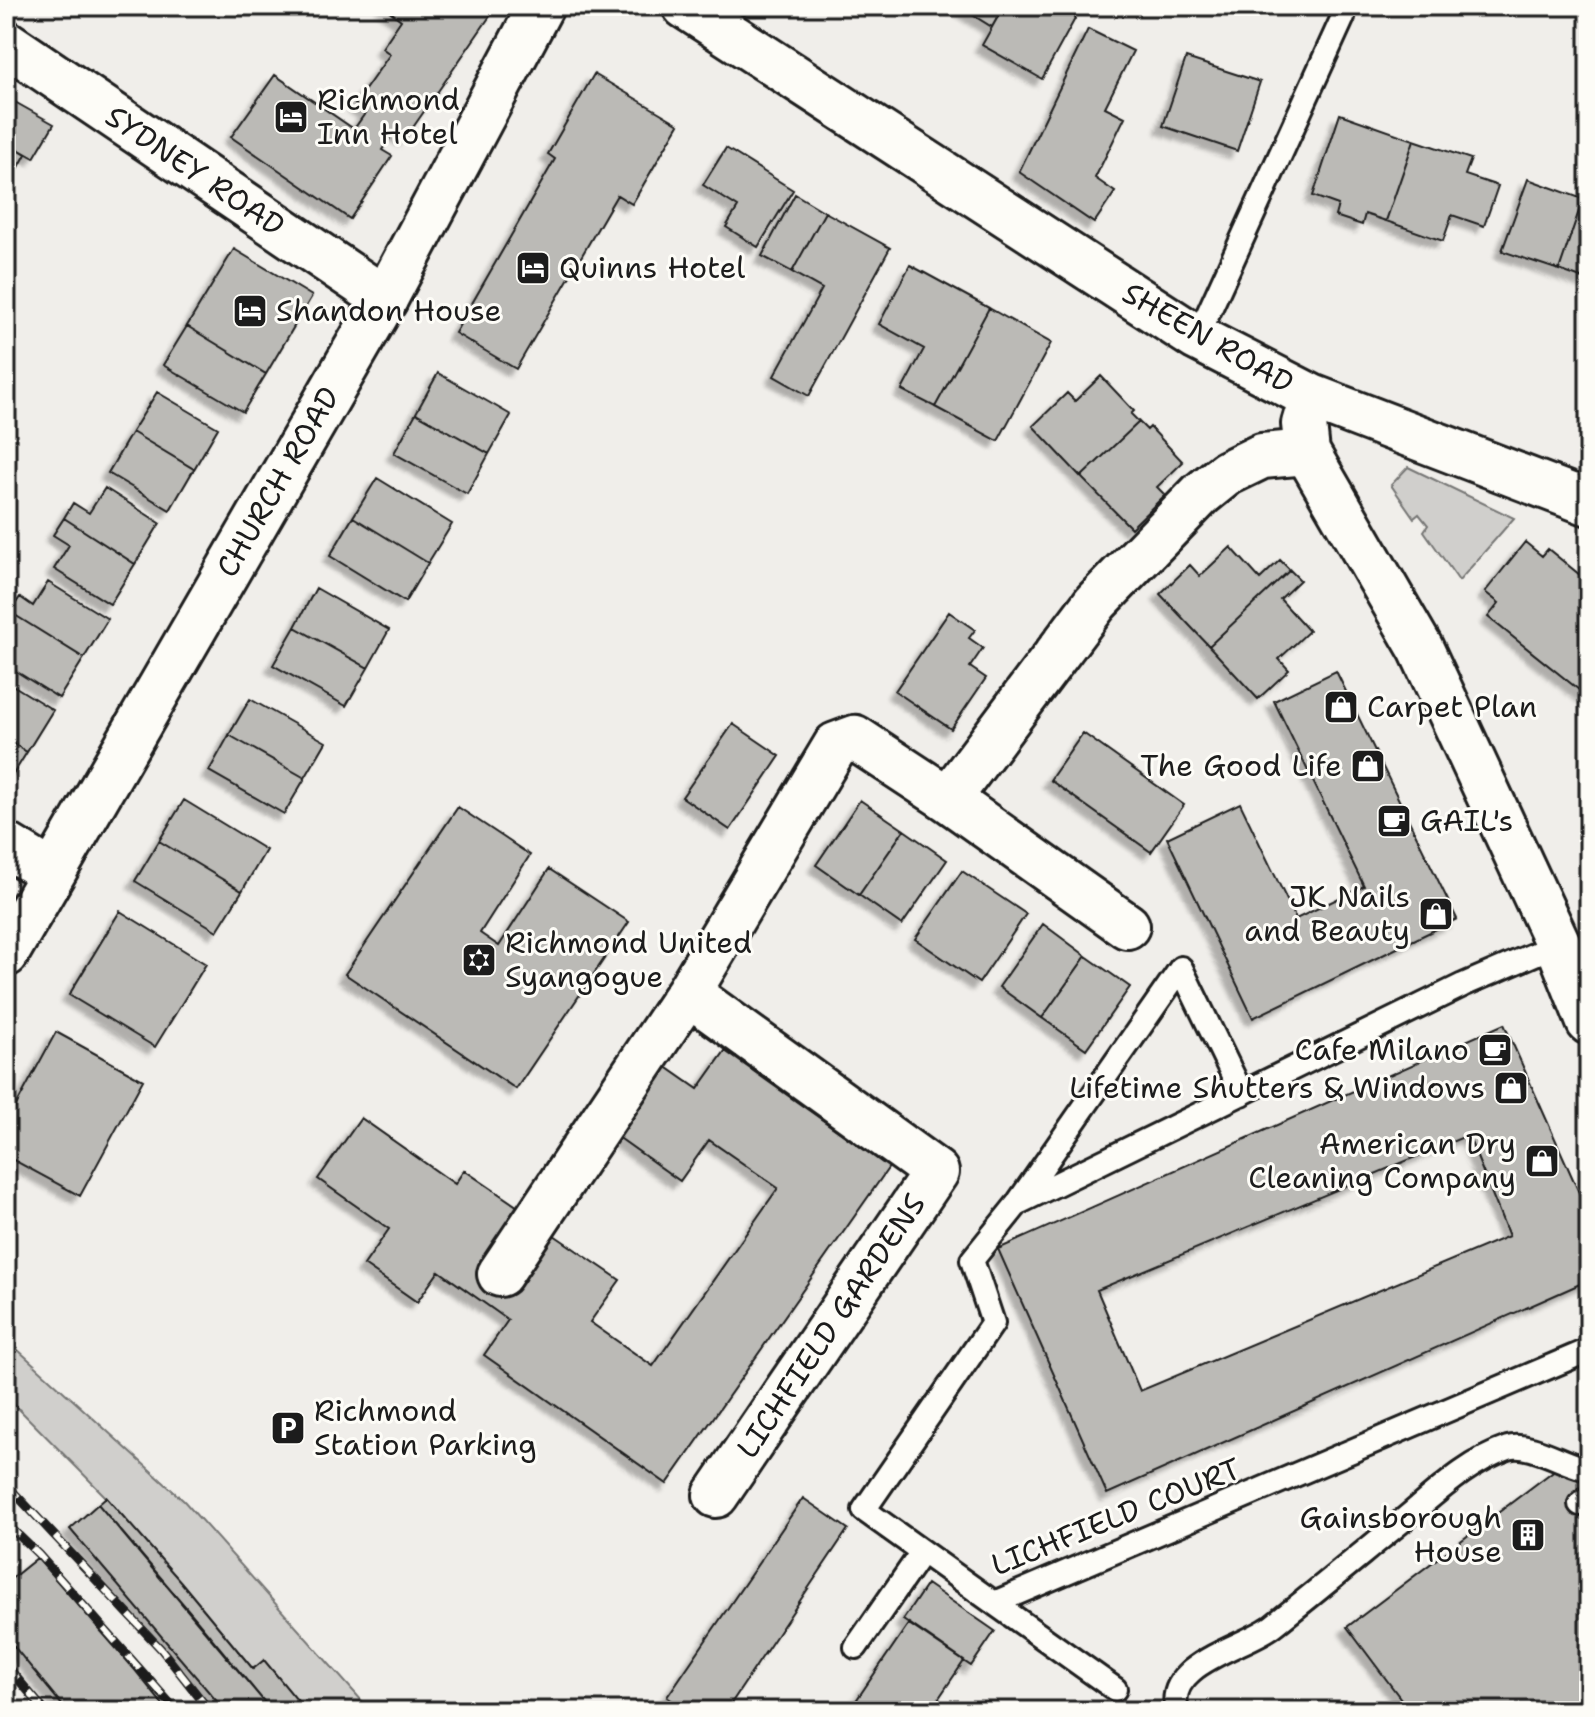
<svg xmlns="http://www.w3.org/2000/svg" width="1595" height="1717" font-family="'Shantell Sans',sans-serif">
	<style>
		.green { fill: #d0cfcc; stroke: #767674; stroke-width: 2 }
		.building { fill: #bbbab6; stroke: #1c1c1c; stroke-width: 2; fill-rule: evenodd; filter: url(#shadow) }
		.lines { fill: none; stroke-linecap: round; stroke-linejoin: round }
		.service-casing { stroke: #1c1c1c; stroke-width: 28 }
		.minor-casing { stroke: #1c1c1c; stroke-width: 50 }
		.tertiary-casing { stroke: #1c1c1c; stroke-width: 50 }
		.primary-casing { stroke: #1c1c1c; stroke-width: 50 }
		.service { stroke: #fdfcf7; stroke-width: 22 }
		.minor { stroke: #fdfcf7; stroke-width: 44 }
		.tertiary { stroke: #fdfcf7; stroke-width: 44 }
		.primary { stroke: #fdfcf7; stroke-width: 44 }
		.rail-casing { stroke: #1c1c1c; stroke-width: 9 }
		.rail { stroke: #fdfcf7; stroke-width: 6; stroke-dasharray: 18; stroke-linecap: butt }
		.labels { text-anchor: middle; stroke-width: 6; stroke-linejoin: round; paint-order: stroke }
		.poi-label { font-size: 30px; fill: #1c1c1c; stroke: #fdfcf7; text-anchor: start }
		.street-label { font-size: 30px; fill: #1c1c1c; stroke: #fdfcf7 }
	</style>
	<defs>
		<filter id="shadow"><feDropShadow dx="-7" dy="7" stdDeviation="2" flood-color="#0004"/></filter>
	</defs>
	<rect width="100%" height="100%" fill="#f0eeea"/>
	<filter id="ink" filterUnits="userSpaceOnUse"><feTurbulence type="fractalNoise" baseFrequency=".0125" numOctaves="2"/><feDisplacementMap in="SourceGraphic" scale="16" xChannelSelector="R" yChannelSelector="G"/><feConvolveMatrix kernelMatrix="1 2 1 2 8 2 1 2 1" color-interpolation-filters="sRGB"/></filter>
	<g filter="url(#ink)">
		<path class="green" d="M1408,467L1514,518L1459,581L1424,531L1428,525L1419,514L1414,518L1391,485Z
			M6,1339L184,1501L371,1711H306L264,1661L253,1669L181,1582L106,1497L6,1396Z"/>
		<path class="building" d="M497,6L405,139L394,132L382,150L392,156L350,219L231,137L275,75L354,129L366,112L355,104L390,54L382,48L401,20L383,6Z
			M965,6H1004L992,27L963,9Z
			M1004,6H1082L1042,79L982,45Z
			M1088,29L1133,51L1105,107L1125,117L1095,178L1115,192L1094,223L1019,172Z
			M1186,58L1260,82L1237,151L1163,126Z
			M594,74L679,124L632,204L617,195L516,369L455,333L555,159L548,154Z
			M6,97L54,124L34,158L6,142Z
			M1340,114L1414,140L1386,221L1365,214L1362,225L1335,216L1338,205L1313,196Z
			M1414,140L1471,159L1465,175L1498,186L1484,226L1452,215L1443,241L1386,221Z
			M6,142L26,154L7,189L6,188Z
			M726,148L793,190L758,247L726,227L738,207L703,185Z
			M1528,179L1583,199L1559,270L1502,251Z
			M795,194L825,212L792,272L762,256Z
			M1583,199L1589,201V281L1559,270Z
			M825,212L890,248L809,396L774,376L822,289L792,272Z
			M234,249L312,296L266,374L187,326Z
			M910,265L989,308L935,407L902,390L924,349L879,324Z
			M989,308L1051,343L998,441L935,407Z
			M187,326L266,374L243,412L163,365Z
			M438,373L511,415L489,454L416,413Z
			M1101,376L1134,411L1131,414L1139,422L1081,477L1033,426L1067,393L1075,401Z
			M157,392L218,428L194,469L132,432Z
			M416,413L489,454L467,494L394,453Z
			M1139,422L1147,430L1150,427L1183,462L1157,487L1165,495L1131,528L1081,477Z
			M132,432L194,469L170,510L108,473Z
			M377,478L452,524L428,563L353,517Z
			M105,488L160,523L135,564L64,518L73,503L89,513Z
			M353,517L428,563L405,602L330,556Z
			M64,518L135,564L110,604L54,569L69,545L53,535Z
			M1525,542L1542,556L1548,549L1585,579L1589,574V698L1488,617L1499,603L1485,592Z
			M1231,547L1260,579L1280,560L1290,570L1209,646L1160,594L1190,565L1200,576Z
			M1290,570L1300,580L1280,599L1309,631L1279,659L1289,670L1258,699L1209,646Z
			M48,582L108,619L84,658L10,612L20,597L33,606Z
			M316,588L389,630L368,668L295,627Z
			M10,612L84,658L59,698L6,665V649L12,638L6,634V619Z
			M949,612L975,630L969,638L983,648L970,667L986,678L951,729L895,691Z
			M295,627L368,668L346,706L273,665Z
			M1336,671L1457,919L1253,1018L1167,838L1240,803L1296,919L1364,886L1274,701Z
			M6,681L53,710L27,752L6,739Z
			M250,699L326,742L305,778L229,735Z
			M733,724L780,756L730,830L682,797Z
			M1083,733L1184,805L1151,852L1050,780Z
			M229,735L305,778L284,814L209,771Z
			M6,739L27,752L6,786Z
			M184,800L266,850L242,891L159,841Z
			M860,800L904,830L859,895L816,865Z
			M458,807L530,855L480,933L499,946L549,869L629,922L516,1089L345,974Z
			M904,830L947,860L902,925L859,895Z
			M159,841L242,891L217,931L135,881Z
			M962,871L1026,914L979,983L915,939Z
			M120,911L206,964L155,1047L69,995Z
			M1043,924L1086,956L1042,1018L999,987Z
			M1086,956L1130,987L1086,1049L1042,1018Z
			M1504,1024L1589,1215V1280L1107,1494L998,1249ZM1468,1135L1509,1236L1140,1391L1097,1290Z
			M56,1032L143,1080L80,1196L6,1156V1124Z
			M725,1051L889,1167L667,1484L484,1355L508,1320L439,1271L417,1302L364,1265L389,1229L318,1179L361,1118L455,1184L464,1170L524,1211L517,1286L554,1235L620,1280L590,1322L653,1366L778,1188L709,1140L680,1181L614,1134L662,1064L698,1089Z
			M1589,1444V1711H1410L1347,1627Z
			M106,1497L181,1582L253,1669L264,1660L306,1711H272L98,1504Z
			M803,1498L848,1529L726,1711H687L667,1697Z
			M98,1504L196,1619L272,1711H225L70,1529Z
			M37,1558L135,1670L168,1711H67L6,1637V1583Z
			M927,1584L995,1631L971,1666L903,1620Z
			M909,1623L964,1661L930,1711H849Z"/>
		<g class="lines">
			<g class="service-casing">
				<path id="service" d="M1197,338L1343,17
					M1558,944L1463,985L1018,1203L972,1260L993,1323L864,1510L994,1603L1589,1350
					M1019,1201L1181,968L1242,1094
					M1580,1504L1589,1497
					M994,1603L1115,1689
					M856,1647L922,1552
					M1177,1711C1163,1663 1247,1647 1274,1625C1317,1591 1359,1556 1402,1521C1434,1495 1467,1462 1508,1448C1531,1441 1568,1467 1589,1469"/>
			</g>
			<g class="minor-casing">
				<path id="minor" d="M6,43L385,299
					M948,799L1127,926
					M6,845L52,873
					M688,993L836,745L855,738L948,799L1096,602L1201,494L1227,473L1262,456L1307,452
					M500,1274L688,993L936,1172L716,1495"/>
			</g>
			<g class="tertiary-casing">
				<path id="tertiary" d="M6,954L385,299L541,6"/>
			</g>
			<g class="primary-casing">
				<path id="primary" d="M685,6L1197,338L1312,397L1589,503
					M1312,397L1304,424L1307,452L1421,649L1558,944L1589,1022"/>
			</g>
			<use href="#service" class="service"/>
			<use href="#minor" class="minor"/>
			<use href="#tertiary" class="tertiary"/>
			<use href="#primary" class="primary"/>
			<g class="rail-casing">
				<path id="rail" d="M6,1484L161,1649L210,1711
					M6,1523L39,1555L177,1711
					M6,1665L45,1711"/>
			</g>
			<use href="#rail" class="rail"/>
		</g>
	</g>
	<defs>
		<g id="hotel-square" transform="scale(1.8)"><rect x="-9" y="-9" width="18" height="18" rx="4" fill="#1c1c1c" stroke="#fdfcf7"/><path d="M-6-4.5h1.5V1H6V5H4.5V3h-9V5H-6ZM-4 0a1.8 1.8 0 1 1 3.6 0ZM.5 0V-2.5h3Q6-2.5 6 0Z" fill="#fff"/></g>
		<g id="shop-square" transform="scale(1.8)"><rect x="-9" y="-9" width="18" height="18" rx="4" fill="#1c1c1c" stroke="#fdfcf7"/><path d="M-5-2.5h2.3a2.7 3.5 0 0 1 5.4 0H5L5.5 6h-11ZM-1.5-2.5h3a1.5 2.3 0 0 0-3 0Z" fill="#fff"/></g>
		<g id="cafe-square" transform="scale(1.8)"><rect x="-9" y="-9" width="18" height="18" rx="4" fill="#1c1c1c" stroke="#fdfcf7"/><path d="M-5.5-4.5H6V0H3Q3 3.5 0 3.5H-2.5Q-5.5 3.5-5.5 0ZM3-3.2v2h1.7v-2ZM-6 4.5H4V6H-6Z" fill="#fff"/></g>
		<g id="synagogue-square" transform="scale(1.8)"><rect x="-9" y="-9" width="18" height="18" rx="4" fill="#1c1c1c" stroke="#fdfcf7"/><path d="M0-6.5L5.6 3.2H-5.6ZM0 6.5L5.6-3.2H-5.6Z" fill="#fff"/></g>
		<g id="parking-square" transform="scale(1.8)"><rect x="-9" y="-9" width="18" height="18" rx="4" fill="#1c1c1c" stroke="#fdfcf7"/><path d="M-3.5-5.5H1a3.5 3.5 0 0 1 0 7H-1V5.5H-3.5ZM-1-3.4V-.6H.8a1.4 1.4 0 0 0 0-2.8Z" fill="#fff"/></g>
		<g id="building-square" transform="scale(1.8)"><rect x="-9" y="-9" width="18" height="18" rx="4" fill="#1c1c1c" stroke="#fdfcf7"/><path d="M-4-6H4V6H1V3H-1V6H-4ZM-2.5-4.3h1.7v1.8h-1.7ZM.8-4.3h1.7v1.8H.8ZM-2.5-1h1.7V.8h-1.7ZM.8-1h1.7V.8H.8Z" fill="#fff"/></g>
	</defs>
	<g fill-rule="evenodd">
		<use href="#hotel-square" x="291" y="117"/>
		<use href="#hotel-square" x="533" y="268"/>
		<use href="#hotel-square" x="250" y="311"/>
		<use href="#shop-square" x="1341" y="707"/>
		<use href="#shop-square" x="1368" y="766"/>
		<use href="#cafe-square" x="1394" y="821"/>
		<use href="#shop-square" x="1436" y="914"/>
		<use href="#synagogue-square" x="479" y="960"/>
		<use href="#cafe-square" x="1495" y="1050"/>
		<use href="#shop-square" x="1511" y="1088"/>
		<use href="#shop-square" x="1542" y="1161"/>
		<use href="#parking-square" x="288" y="1428"/>
		<use href="#building-square" x="1528" y="1535"/>
	</g>
	<g class="labels">
		<g class="poi-label">
			<text x="317" y="110">Richmond<tspan x="317" dy="34">Inn Hotel</tspan></text>
			<text x="559" y="278">Quinns Hotel</text>
			<text x="276" y="321">Shandon House</text>
			<text x="1367" y="717">Carpet Plan</text>
			<text x="1342" y="776" text-anchor="end">The Good Life</text>
			<text x="1420" y="831">GAIL's</text>
			<text x="1410" y="907" text-anchor="end">JK Nails<tspan x="1410" dy="34">and Beauty</tspan></text>
			<text x="505" y="953">Richmond United<tspan x="505" dy="34">Syangogue</tspan></text>
			<text x="1469" y="1060" text-anchor="end">Cafe Milano</text>
			<text x="1485" y="1098" text-anchor="end">Lifetime Shutters &amp; Windows</text>
			<text x="1516" y="1154" text-anchor="end">American Dry<tspan x="1516" dy="34">Cleaning Company</tspan></text>
			<text x="314" y="1421">Richmond<tspan x="314" dy="34">Station Parking</tspan></text>
			<text x="1502" y="1528" text-anchor="end">Gainsborough<tspan x="1502" dy="34">House</tspan></text>
		</g>
		<g class="street-label">
			<text transform="translate(195 171) rotate(34)" y="10">SYDNEY ROAD</text>
			<text transform="translate(1208 338) rotate(30)" y="10">SHEEN ROAD</text>
			<text transform="translate(278 482) rotate(-60)" y="10">CHURCH ROAD</text>
			<text transform="translate(831 1326) rotate(-56)" y="10">LICHFIELD GARDENS</text>
			<text transform="translate(1116 1517) rotate(-22)" y="10">LICHFIELD COURT</text>
		</g>
	</g>
	<rect width="1595" height="1717" fill="none" stroke="#fdfcf7" stroke-width="32"/>
	<rect x="16" y="16" width="1563" height="1685" fill="none" stroke="#1c1c1c" stroke-width="3" filter="url(#ink)"/>
</svg>
